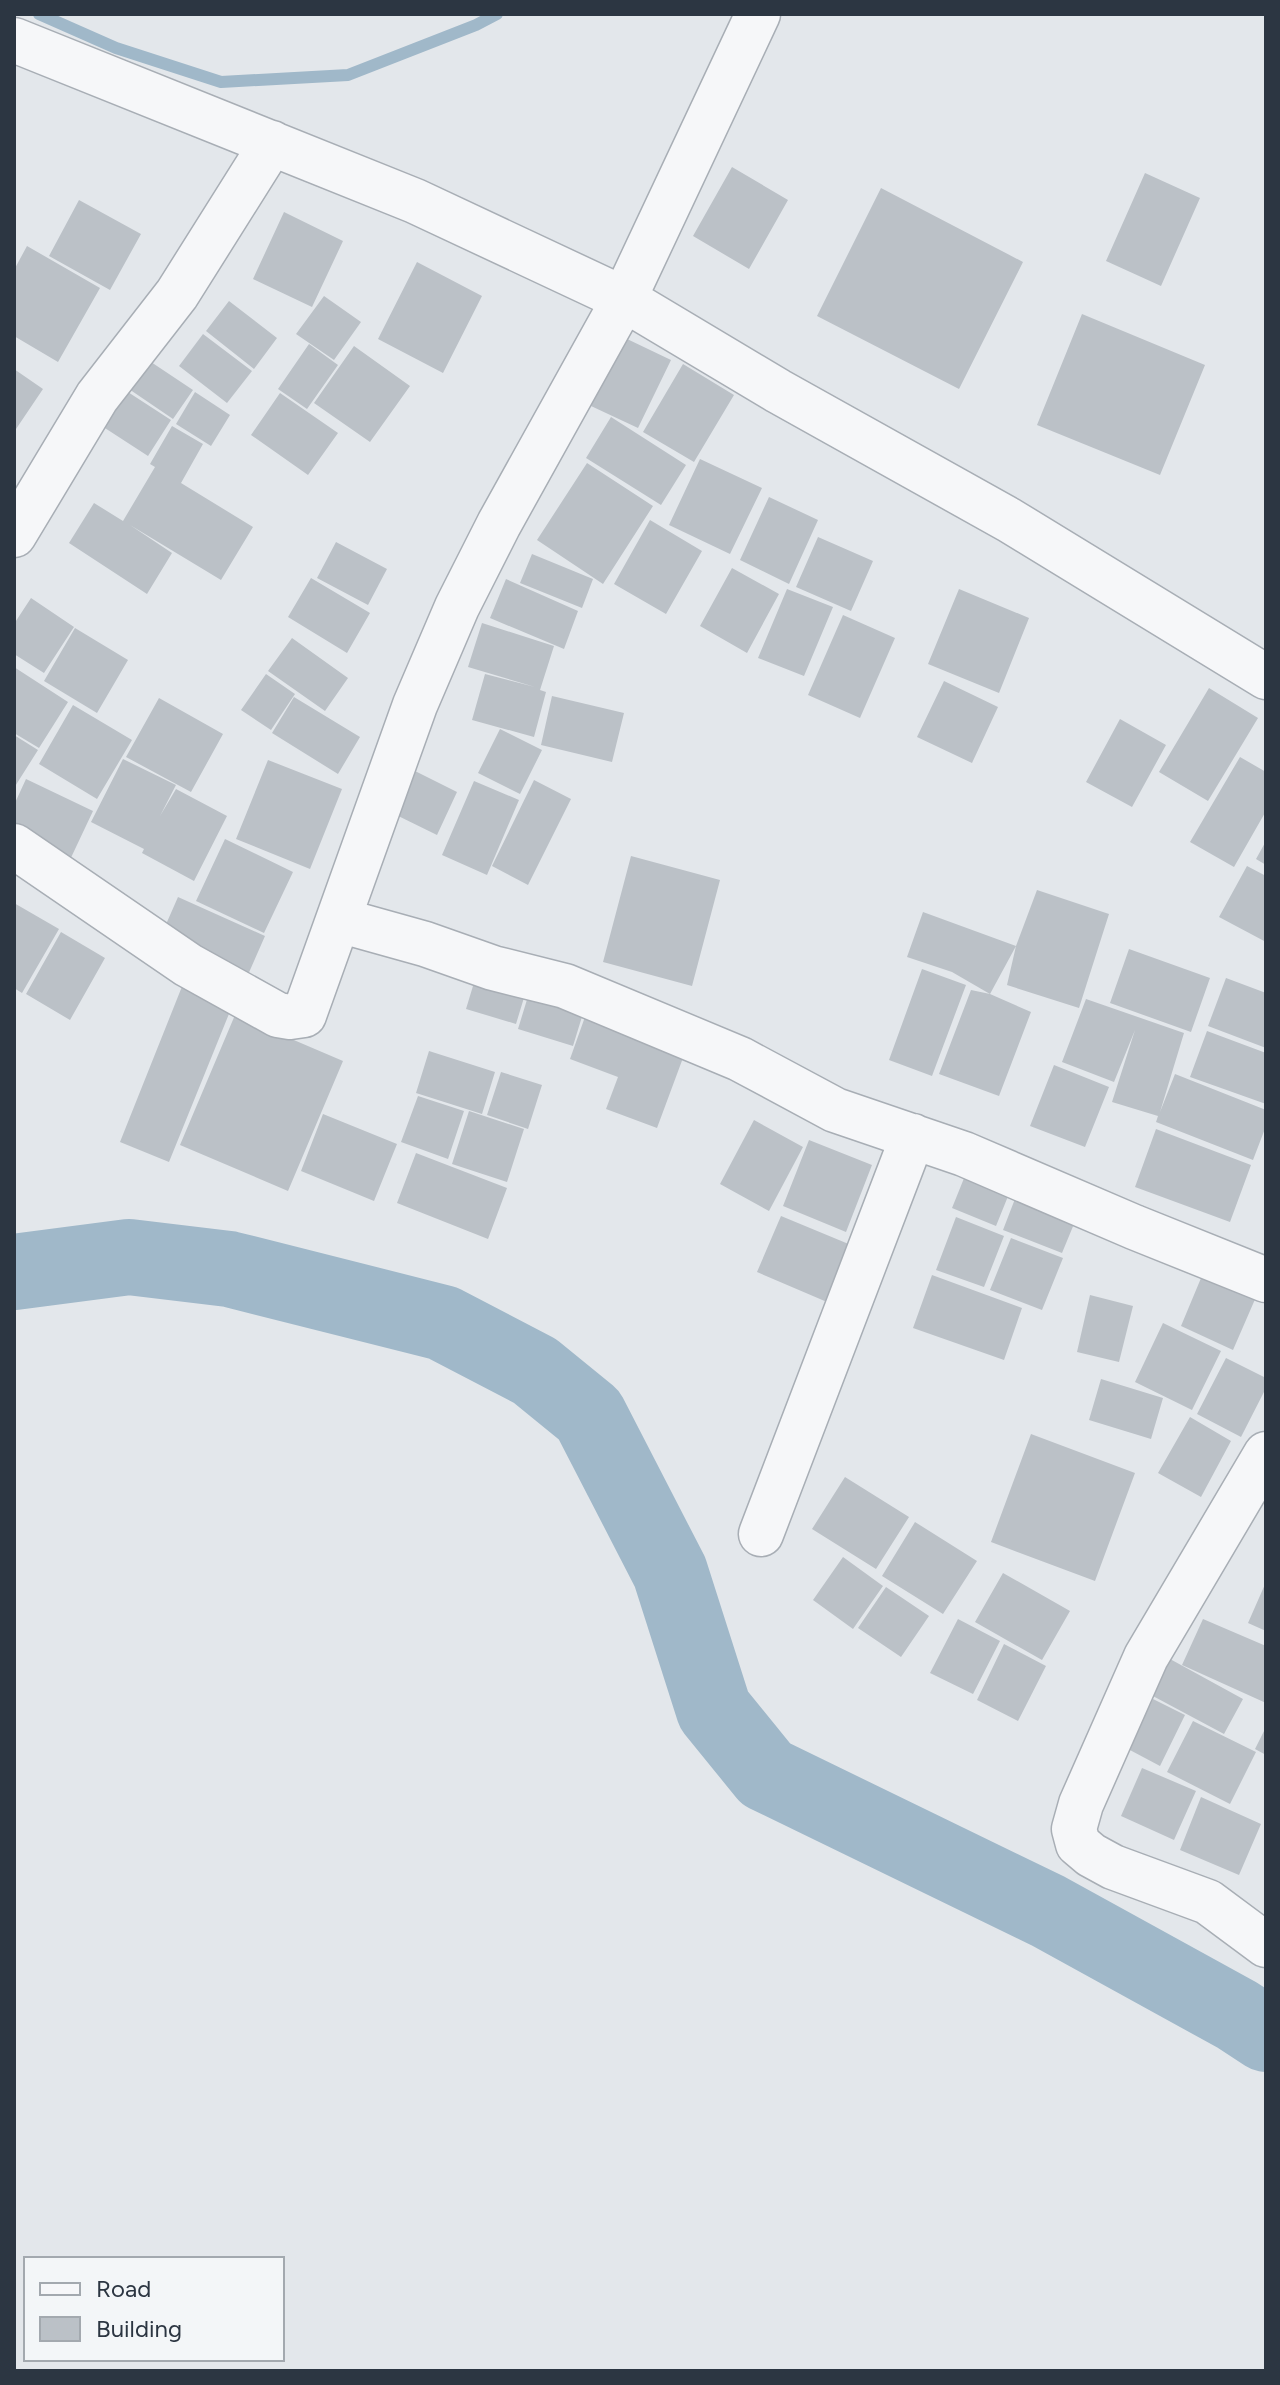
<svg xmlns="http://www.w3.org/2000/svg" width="1280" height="2385" font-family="Figtree,sans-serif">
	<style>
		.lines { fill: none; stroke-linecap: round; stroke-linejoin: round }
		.stream { stroke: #a0b8c9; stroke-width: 12 }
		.river { stroke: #a0b8c9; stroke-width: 76 }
		.building { fill: #bbc1c7 }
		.minor-casing { stroke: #a8aeb5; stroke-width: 47 }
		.minor { stroke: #f6f7f9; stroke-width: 44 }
	</style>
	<rect width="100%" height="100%" fill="#e3e7eb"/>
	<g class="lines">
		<path class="stream" d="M39,14L116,48L221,82L348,75L476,25L497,14"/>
		<path class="river" d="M14,1272L129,1257L229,1269L443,1323L535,1371L589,1415L670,1572L714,1710L766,1774L1048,1911L1237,2015L1266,2034"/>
	</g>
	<path class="building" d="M732,167L788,200L749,269L693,236Z
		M1145,173L1200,198L1161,286L1106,261Z
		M881,188L1023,262L959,389L817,316Z
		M79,200L141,234L110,290L49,256Z
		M284,212L343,241L312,307L253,279Z
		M27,246L100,288L58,362L14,336V270Z
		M417,262L482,296L443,373L378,339Z
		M324,296L361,322L334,360L296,334Z
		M229,301L277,338L254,369L206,331Z
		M1082,314L1205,365L1160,475L1037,425Z
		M203,334L252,371L227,403L179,366Z
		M625,338L671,360L638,428L591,406Z
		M309,344L338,365L307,409L278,389Z
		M354,346L410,386L370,442L314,403Z
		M145,358L193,390L173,419L126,387Z
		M683,364L734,395L694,462L643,432Z
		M14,369L43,389L14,432Z
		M114,383L171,420L148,456L91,419Z
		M195,392L230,415L211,446L176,424Z
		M280,393L338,433L308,475L251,435Z
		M611,417L686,465L661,505L586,458Z
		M172,426L203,444L181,483L253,527L221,580L130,525L172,553L147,594L69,543L94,503L123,521L155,467L150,464Z
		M700,459L762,488L730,554L669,525Z
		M587,463L653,506L603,584L537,540Z
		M769,497L818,520L789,584L740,560Z
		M650,520L702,551L666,614L614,584Z
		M818,537L873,561L851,611L796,587Z
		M336,542L387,569L368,605L317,578Z
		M532,554L593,579L582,608L520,583Z
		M732,568L779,594L747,653L700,626Z
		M311,578L370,613L347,653L288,617Z
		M506,579L578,611L564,649L490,618Z
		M787,589L833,607L804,676L758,658Z
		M959,589L1029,618L999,693L928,664Z
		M31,598L74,627L44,673L14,654V624Z
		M843,615L895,638L860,718L808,695Z
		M482,623L554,646L540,690L546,692L534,737L472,720L485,674L535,687L468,667Z
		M75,628L128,660L97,713L44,681Z
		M292,638L348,678L325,711L268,671Z
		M14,667L68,702L39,748L14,733Z
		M266,674L295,694L271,730L241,710Z
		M944,681L998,707L972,763L917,737Z
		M1209,688L1258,718L1208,801L1159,772Z
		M552,696L624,713L612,762L541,745Z
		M294,697L360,737L338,774L272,733Z
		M159,698L223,734L191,792L126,757Z
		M73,705L132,740L97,799L39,764Z
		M1120,719L1166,745L1132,807L1086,782Z
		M500,729L542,750L520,794L478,773Z
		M14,735L38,750L14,788Z
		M1240,757L1266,772V811L1234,867L1190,842Z
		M123,759L176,785L160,816L176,789L227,816L194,881L142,853L144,849L91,822Z
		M268,760L342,789L310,869L236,839Z
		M405,766L457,792L437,835L384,809Z
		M26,779L93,811L68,864L14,839V805Z
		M534,780L571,799L528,885L492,866Z
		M474,781L519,800L487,875L442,855Z
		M225,839L293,872L264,933L196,901Z
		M1266,841V865L1256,859Z
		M631,856L720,880L692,986L603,962Z
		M1247,866L1266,876V942L1219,917Z
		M1037,890L1109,914L1079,1008L1007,985L1016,946Z
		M178,897L265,936L247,977L160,938Z
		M14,903L59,929L22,993L14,988Z
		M923,912L1016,946L990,994L952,972L907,957Z
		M61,932L105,958L70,1020L26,994Z
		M1129,949L1210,978L1191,1032L1110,1003Z
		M483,953L533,968L516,1024L466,1009Z
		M537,967L592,984L573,1046L518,1029Z
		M922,969L966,985L932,1076L889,1060Z
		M1226,978L1266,993V1048L1208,1026Z
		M185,979L235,999L169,1162L120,1142Z
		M971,990L990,994L1031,1012L999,1096L939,1074Z
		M1086,999L1184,1033L1160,1112L1175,1074L1266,1110V1126L1253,1160L1156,1122L1158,1116L1112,1102L1135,1030L1114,1082L1062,1062Z
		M591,1000L690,1039L657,1128L606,1109L618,1077L570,1059Z
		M235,1015L343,1061L288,1191L180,1145Z
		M1207,1031L1266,1053V1104L1190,1077Z
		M429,1051L495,1072L482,1114L416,1093Z
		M1054,1065L1109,1087L1085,1147L1030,1126Z
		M501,1072L542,1085L528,1129L487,1115Z
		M418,1096L464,1111L448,1159L401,1142Z
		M469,1111L524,1129L507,1182L452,1164Z
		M323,1114L397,1144L374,1201L301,1171Z
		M754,1120L803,1147L769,1211L720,1184Z
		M1156,1129L1251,1165L1230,1222L1135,1187Z
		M809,1140L872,1165L846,1232L783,1206Z
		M977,1146L1021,1164L996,1226L952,1208Z
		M416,1153L507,1188L488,1239L397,1203Z
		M1028,1165L1088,1190L1062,1253L1003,1230Z
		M781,1216L851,1245L827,1302L757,1272Z
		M956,1217L1004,1236L984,1287L936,1270Z
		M1011,1238L1063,1258L1042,1310L990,1290Z
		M1214,1247L1266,1274L1233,1350L1181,1326Z
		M932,1275L1022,1308L1004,1360L913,1328Z
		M1090,1295L1133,1306L1119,1362L1077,1352Z
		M1163,1323L1221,1351L1192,1410L1135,1382Z
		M1226,1358L1266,1378V1388L1241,1437L1197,1414Z
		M1101,1379L1163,1398L1151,1439L1089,1420Z
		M1190,1417L1231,1441L1201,1497L1158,1473Z
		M1031,1434L1135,1473L1095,1581L991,1542Z
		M845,1477L909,1517L876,1569L812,1529Z
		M915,1522L977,1561L943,1614L882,1576Z
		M843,1557L883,1586L853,1629L813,1600Z
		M1003,1573L1070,1611L1042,1660L975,1622Z
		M1266,1582V1631L1248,1623Z
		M886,1587L929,1616L901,1657L858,1628Z
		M958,1619L1000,1641L973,1694L930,1673Z
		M1203,1619L1266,1646V1703L1182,1665Z
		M1004,1644L1046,1666L1018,1721L977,1700Z
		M1170,1659L1243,1699L1224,1734L1151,1695Z
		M1153,1699L1185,1715L1160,1766L1128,1749Z
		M1193,1721L1256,1752L1230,1804L1167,1772Z
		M1266,1727V1755L1255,1749Z
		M1142,1768L1196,1791L1174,1840L1121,1816Z
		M1201,1797L1261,1824L1239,1875L1180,1850Z"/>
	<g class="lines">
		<g class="minor-casing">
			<path id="minor" d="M14,40L415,201L624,299L778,391L1009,520L1266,677
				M14,535L97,397L177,294L272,143
				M14,846L188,965L278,1015L290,1017L304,1015L415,705L457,607L499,524L624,299L758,14
				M339,920L425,944L493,968L565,986L740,1059L835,1110L964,1154L1134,1227L1266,1280
				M1266,1454L1146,1657L1081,1804L1074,1829L1078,1844L1091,1855L1113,1867L1208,1902L1266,1945
				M761,1534L913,1136"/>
		</g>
		<use href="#minor" class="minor"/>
	</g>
	<rect width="1280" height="2385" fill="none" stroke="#2c3642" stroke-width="32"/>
	<rect x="24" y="2257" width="260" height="104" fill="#f3f6f8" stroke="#a3a9af" stroke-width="2"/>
	<rect x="40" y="2283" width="40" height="12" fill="#f6f7f9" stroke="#a3a9af" stroke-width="2"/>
	<text x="96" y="2297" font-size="24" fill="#2c3642">Road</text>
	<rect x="40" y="2317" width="40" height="24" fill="#bbc1c7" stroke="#a3a9af" stroke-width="2"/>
	<text x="96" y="2337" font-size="24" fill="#2c3642">Building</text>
</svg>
